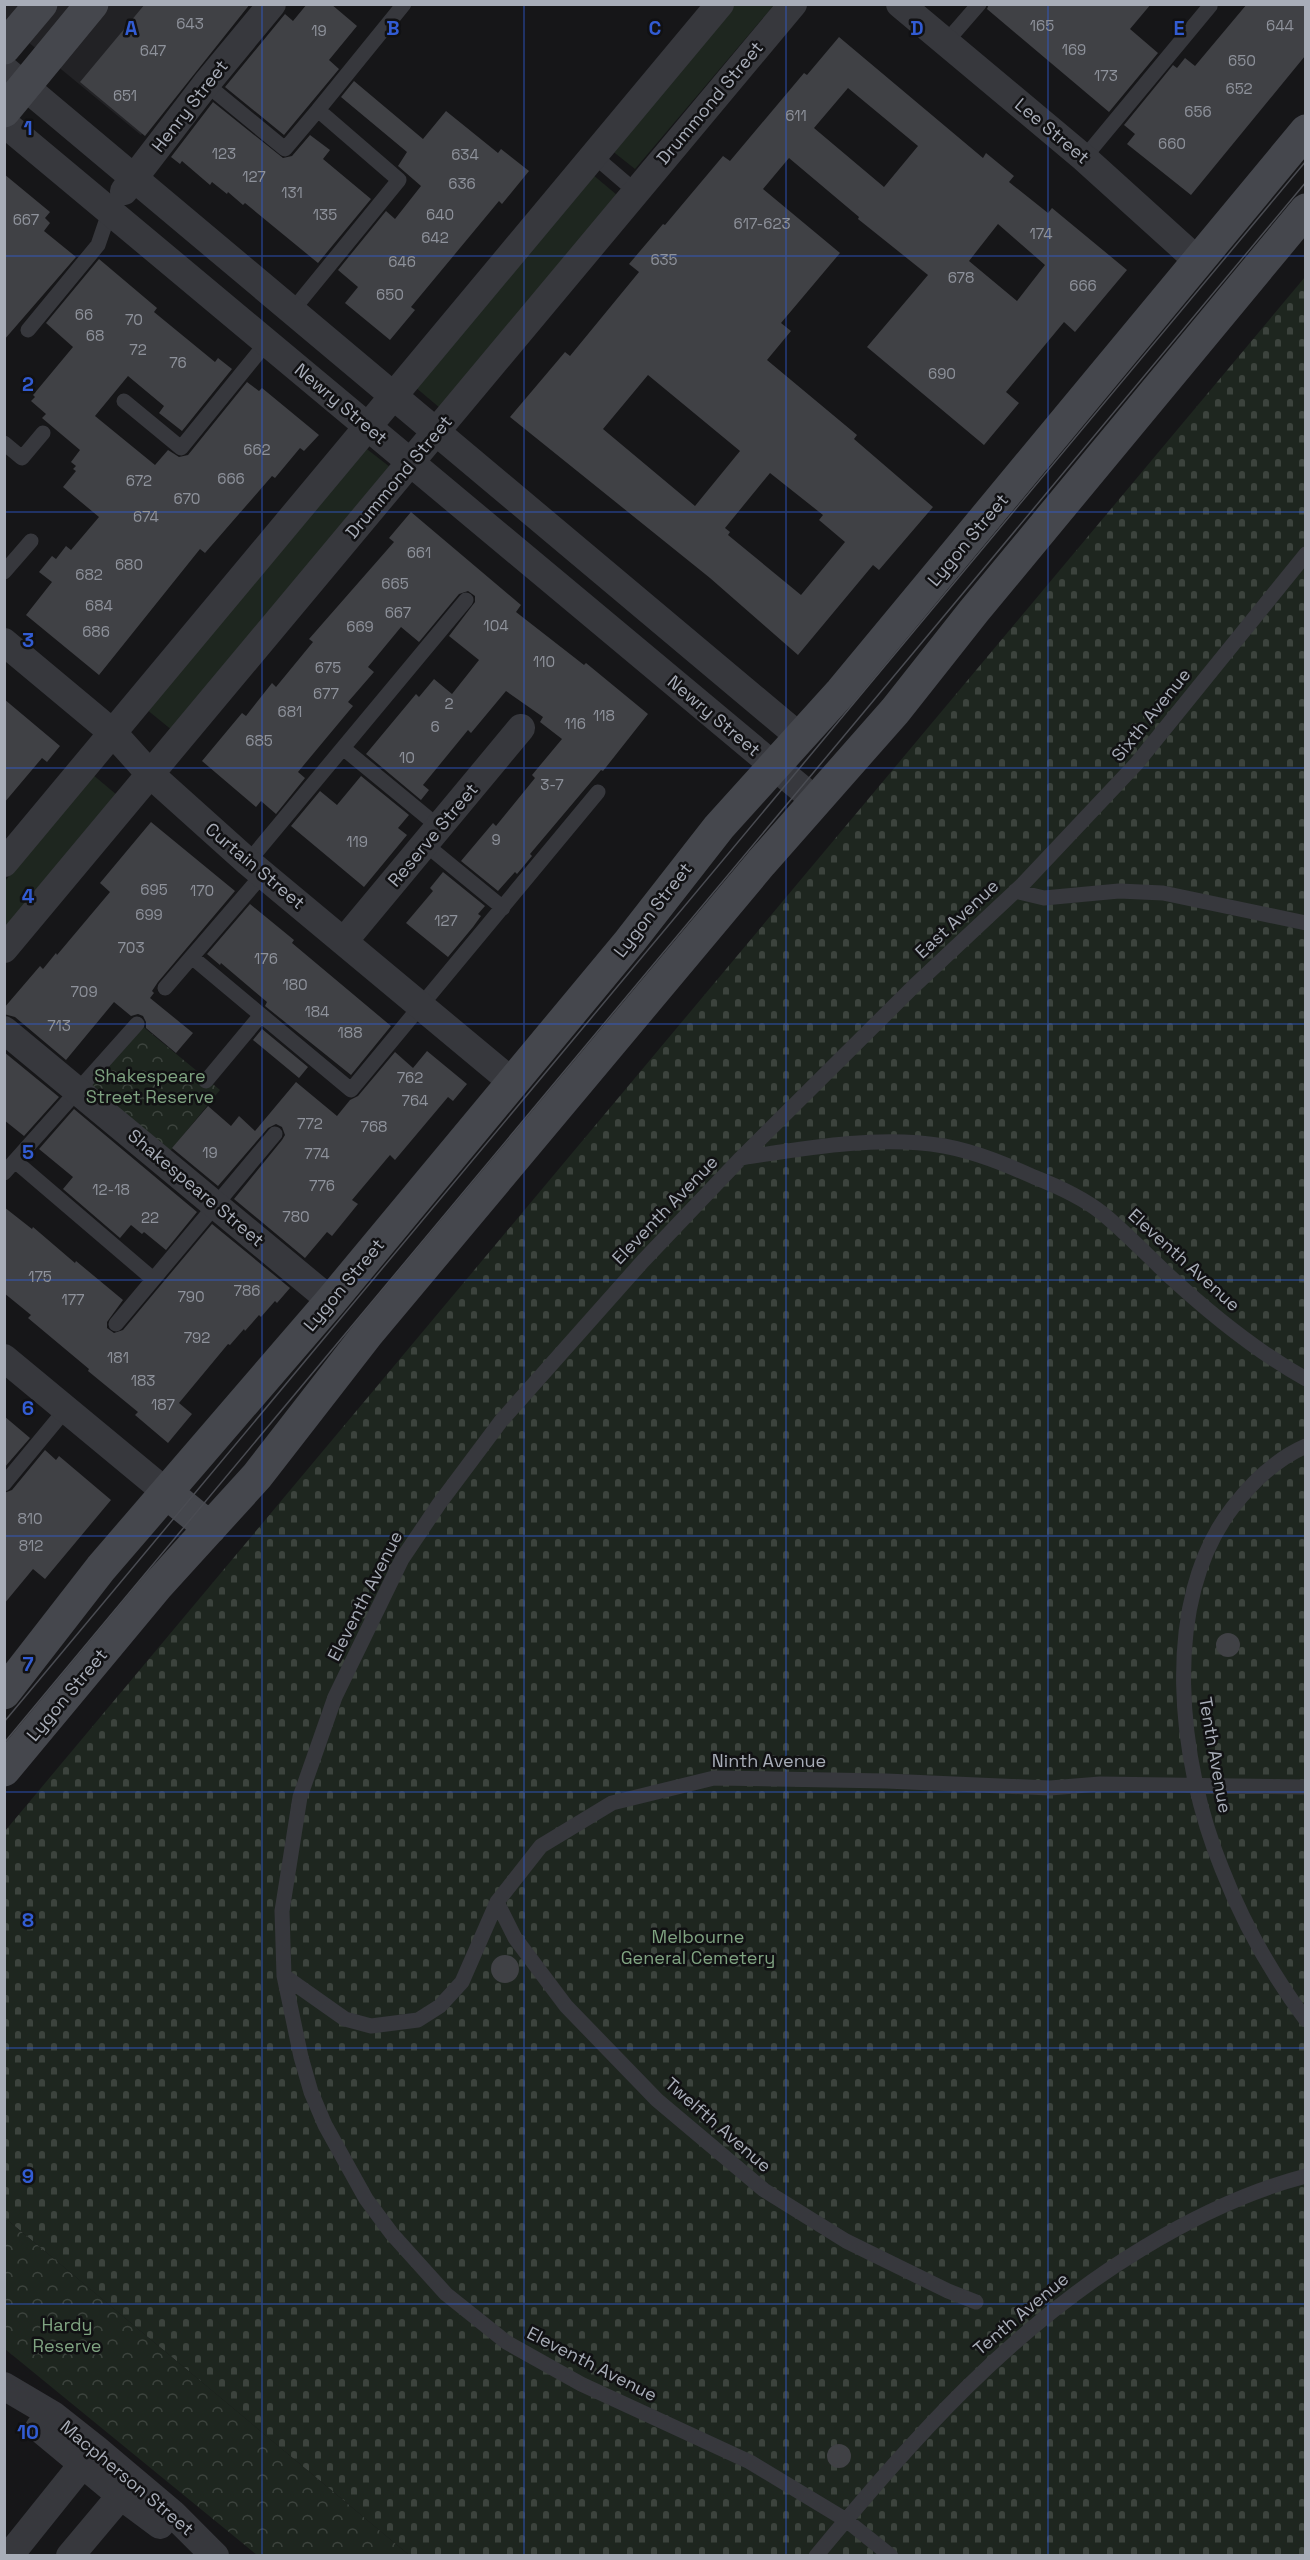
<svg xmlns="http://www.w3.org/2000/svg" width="1310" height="2560" font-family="'Space Grotesk',sans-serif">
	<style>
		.built { fill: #222225 }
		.grass { fill: #1e261f }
		.cemetery { fill: url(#cemetery-stones) }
		.park { fill: url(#park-crowns) }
		.building { fill: #404145; fill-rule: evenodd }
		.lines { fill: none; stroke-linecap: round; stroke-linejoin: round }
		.lane { stroke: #37383d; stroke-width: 15 }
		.street { stroke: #37383d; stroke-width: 28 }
		.secondary { stroke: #45474d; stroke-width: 33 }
		.tram { stroke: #4a4c52; stroke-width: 1.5 }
		.grid { fill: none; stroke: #325cd3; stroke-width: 1.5; stroke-opacity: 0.55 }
		.labels { text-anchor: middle; stroke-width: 5; stroke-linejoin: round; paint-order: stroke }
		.number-label { font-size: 15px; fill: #8e929b }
		.street-label { font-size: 18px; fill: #a8adb8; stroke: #111113 }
		.park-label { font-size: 18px; fill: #7fa381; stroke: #111113 }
		.grid-label { font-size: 20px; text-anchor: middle; font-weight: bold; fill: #325cd3; stroke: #111113; stroke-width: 5; stroke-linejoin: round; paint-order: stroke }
	</style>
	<defs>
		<pattern id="cemetery-stones" width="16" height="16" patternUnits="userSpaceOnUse" patternTransform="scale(1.5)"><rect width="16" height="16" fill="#1e261f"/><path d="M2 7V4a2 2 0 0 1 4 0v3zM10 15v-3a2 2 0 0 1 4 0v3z" fill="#3c433d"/></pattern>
		<pattern id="park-crowns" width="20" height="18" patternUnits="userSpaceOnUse" patternTransform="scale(1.5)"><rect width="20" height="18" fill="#1e261f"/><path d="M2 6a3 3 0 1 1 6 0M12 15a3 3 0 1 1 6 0" fill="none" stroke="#3c433d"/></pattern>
	</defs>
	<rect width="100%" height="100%" fill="#161618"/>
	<path class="built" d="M4,5H249L141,135L5,23Z"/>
	<path class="grass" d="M733,5H774L635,169L611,150Z
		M592,174L617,195L440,408L415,387Z
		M363,446L390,467L173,731L146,709Z
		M92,774L117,795L5,928V881Z"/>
	<path class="cemetery" d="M1305,277V2555H409L5,2218V1831Z"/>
	<path class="park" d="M141,1025L220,1090L167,1155L80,1082Z
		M5,2218L409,2555H257L5,2349Z"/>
	<path class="building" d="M145,4H250L145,136L80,82Z
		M307,4H331L357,26L329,60L339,69L284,135L225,87L285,14L293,21Z
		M989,4H1151L1130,29L1158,53L1109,112L987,9Z
		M1247,4H1305V56L1191,195L1127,144L1135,134L1124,125L1173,65L1177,68L1185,58L1195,66Z
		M839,37L983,158L986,153L1014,176L1009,182L1048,213L1052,208L1127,270L1075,332L1064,322L1006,392L1019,403L984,445L867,347L928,275L858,219L859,217L789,158L763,189L840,253L781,323L791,331L767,360L857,435L854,439L933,507L879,570L873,565L798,655L710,578L510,417L565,352L570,356L639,272L629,264L663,224L665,225L723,156L730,161L804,73L807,75ZM848,88L918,146L884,187L814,128ZM998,224L1045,265L1017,301L969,261ZM648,375L740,451L695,506L603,429ZM770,473L823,515L819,520L845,542L801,595L728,535L730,532L725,528Z
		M354,81L423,139L446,111L498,153L501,149L529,171L502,204L499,201L411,307L415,310L390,340L345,303L358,287L338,270L386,211L395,219L421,186L398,166L407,152L341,97Z
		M213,102L283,158L292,156L310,135L330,150L323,159L371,199L318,263L245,203L243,205L228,192L227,194L212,182L210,185L182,161L180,164L171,157Z
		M4,174L50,212L45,218L50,223L44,231L76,257L4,340Z
		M99,259L157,308L154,312L215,362L218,358L232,369L182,431L159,413L164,406L128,376L95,416L155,465L168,450L179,457L188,455L247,382L259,391L262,388L319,435L304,451L300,448L275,478L272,476L205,553L200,549L99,675L26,615L52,582L39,572L52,556L56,559L66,546L71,550L99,517L63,487L76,471L73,469L76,466L71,462L80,450L42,418L46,414L31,401L35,397L33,395L73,347L46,323Z
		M411,512L521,605L516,612L584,665L586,663L648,714L603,771L601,770L530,854L532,856L517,874L515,872L498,891L461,861L493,823L496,826L535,778L532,775L562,739L540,722L543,717L506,691L471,733L468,730L423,785L429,790L421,800L366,754L416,694L419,697L434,679L452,694L479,660L449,636L475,602V596L468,591L459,594L419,642L401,627L368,667L374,672L348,702L353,706L298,772L305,778L276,814L261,801L256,807L202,761L242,713L246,716L272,683L276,687L313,642L309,639L394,542L389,538Z
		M4,699L60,746L47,762L42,758L4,803Z
		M361,776L409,815L398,828L407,835L364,887L291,826L320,791L337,805Z
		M151,822L235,891L158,982L152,991L154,993L150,998L193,1033L176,1053L146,1028V1022L143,1016L138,1014L131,1016L114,1002L66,1060L15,1017L4,1014V1008L40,966L43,969L56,953L57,955L110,892L100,883Z
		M443,872L485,906L478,914L481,916L473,927L448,957L406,923L433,891L430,888Z
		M250,904L294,940L292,943L391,1026L351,1075L265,1006L267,1002L221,963L220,965L207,954Z
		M262,1029L308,1067L299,1078L253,1040Z
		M427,1051L467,1084L453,1101L448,1097L395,1160L390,1155L352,1200L358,1204L332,1236L327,1232L305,1258L234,1199L282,1140L285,1135L282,1127L276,1124L268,1128L218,1186L172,1148L208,1106L231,1126L239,1116L255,1131L296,1082L337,1116L350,1100L358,1096L395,1052L413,1068Z
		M4,1052L59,1097L24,1136L4,1120Z
		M74,1109L197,1212L166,1250L144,1232L142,1234L131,1225L120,1238L63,1189L73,1177L39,1149Z
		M4,1207L32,1229L33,1227L75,1263L76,1261L123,1300L107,1322V1328L114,1333L123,1330L212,1224L290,1288L277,1303L275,1301L261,1317L259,1315L245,1331L244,1329L230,1345L228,1344L179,1403L192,1414L168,1443L135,1415L138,1412L88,1371L89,1369L28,1318L31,1315L4,1293Z
		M4,1416L30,1438L4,1468Z
		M45,1450L56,1460L59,1456L111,1500L45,1579L33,1569L4,1604V1493L12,1490Z
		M1216 1645a12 12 0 1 1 24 0a12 12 0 1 1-24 0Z
		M491 1969a14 14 0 1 1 28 0a14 14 0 1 1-28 0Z
		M827 2456a12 12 0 1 1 24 0a12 12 0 1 1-24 0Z"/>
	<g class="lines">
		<path class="lane" d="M946,42L979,4
			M206,84L285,149L318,110
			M593,155L635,191
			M1084,158L1210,6L1209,4
			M292,311L399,180L318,110L404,4
			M28,330L98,245L110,210
			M124,401L181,448L267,342
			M4,443L22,458L43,433
			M4,572L31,541
			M343,748L439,827
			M425,844L503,908
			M248,862L466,600
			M1015,891L1044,898L1119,891L1163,893L1306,923
			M193,958L261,1015
			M165,988L263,874
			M206,1081L261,1015L351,1090L598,792
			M741,1158C806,1148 878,1135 944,1146C976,1152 1005,1164 1034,1177C1057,1186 1083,1198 1102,1213C1124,1231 1144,1252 1165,1272C1208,1312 1254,1350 1306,1379
			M15,1161L153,1279
			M4,1173L137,1024
			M116,1324L275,1134
			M1306,1446C1276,1459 1253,1481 1233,1507C1159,1602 1179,1764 1222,1869C1243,1923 1271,1973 1306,2020
			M4,1484L66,1409
			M497,1902L515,1938L566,2006L657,2100L764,2190L846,2241L948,2291L976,2302
			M284,1976L345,2019L371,2026L418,2020L440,2006L462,1982L497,1902L541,1846L612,1803L714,1778L886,1781L1050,1788L1100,1784L1306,1787
			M816,2556C915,2437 1009,2329 1143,2248C1194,2217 1248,2191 1306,2176
			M891,2556L846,2520L750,2462L581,2384L506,2342L446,2294L392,2234L366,2199L325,2125L311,2092L301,2057L284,1976L282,1911L300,1797L335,1697L402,1559L439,1504L501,1421L643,1261L741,1158L913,987L1023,884L1137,763L1306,554"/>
		<path class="street" d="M900,4L1084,158L1199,262
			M4,69L801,738
			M4,123L816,801
			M124,191L206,84L272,4
			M4,642L113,733L150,774L248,862L512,1082
			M4,863L720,4
			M344,941L521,728
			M4,949L793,4
			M4,1030L331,1301
			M4,1358L167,1493
			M4,2386L53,2415L96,2449L173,2514L215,2556
			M39,2428L121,2496L160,2525
			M9,2556L94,2450
			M70,2556L133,2481"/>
		<path class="secondary" d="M4,48L41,4
			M4,111L92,4
			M167,1493L210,1528
			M4,1693L101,1568L331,1301L630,941L719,827L841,692L1306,131
			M4,1770L157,1586L257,1476L368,1333L761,863L895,711L974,611L1306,210"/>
		<path class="tram" d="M4,1722L1306,161
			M4,1743L1306,182"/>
	</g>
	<path class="grid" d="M262,4V2556M524,4V2556M786,4V2556M1048,4V2556M4,256H1306M4,512H1306M4,768H1306M4,1024H1306M4,1280H1306M4,1536H1306M4,1792H1306M4,2048H1306M4,2304H1306"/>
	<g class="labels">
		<g class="number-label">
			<text x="190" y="29">643</text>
			<text x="1042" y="31">165</text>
			<text x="1280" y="31">644</text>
			<text x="319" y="36">19</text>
			<text x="1074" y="55">169</text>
			<text x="153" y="56">647</text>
			<text x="1242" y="66">650</text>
			<text x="1106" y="81">173</text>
			<text x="1239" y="94">652</text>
			<text x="125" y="101">651</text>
			<text x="1198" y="117">656</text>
			<text x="796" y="121">611</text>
			<text x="1172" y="149">660</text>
			<text x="224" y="159">123</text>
			<text x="465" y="160">634</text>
			<text x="254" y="182">127</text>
			<text x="462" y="189">636</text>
			<text x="292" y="198">131</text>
			<text x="325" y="220">135</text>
			<text x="440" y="220">640</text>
			<text x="26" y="225">667</text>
			<text x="762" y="229">617-623</text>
			<text x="1041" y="239">174</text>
			<text x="435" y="243">642</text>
			<text x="664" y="265">635</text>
			<text x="402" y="267">646</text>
			<text x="961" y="283">678</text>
			<text x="1083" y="291">666</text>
			<text x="390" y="300">650</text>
			<text x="84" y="320">66</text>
			<text x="134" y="325">70</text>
			<text x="95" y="341">68</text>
			<text x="138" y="355">72</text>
			<text x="178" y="368">76</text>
			<text x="942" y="379">690</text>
			<text x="257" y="455">662</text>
			<text x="231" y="484">666</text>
			<text x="139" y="486">672</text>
			<text x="187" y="504">670</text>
			<text x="146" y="522">674</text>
			<text x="419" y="558">661</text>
			<text x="129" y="570">680</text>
			<text x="89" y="580">682</text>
			<text x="395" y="589">665</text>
			<text x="99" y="611">684</text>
			<text x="398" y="618">667</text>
			<text x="496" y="631">104</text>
			<text x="360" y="632">669</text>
			<text x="96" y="637">686</text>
			<text x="544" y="667">110</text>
			<text x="328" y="673">675</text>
			<text x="326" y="699">677</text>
			<text x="449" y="709">2</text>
			<text x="290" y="717">681</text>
			<text x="604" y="721">118</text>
			<text x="575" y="729">116</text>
			<text x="435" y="732">6</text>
			<text x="259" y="746">685</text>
			<text x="407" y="763">10</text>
			<text x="552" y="790">3-7</text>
			<text x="496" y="845">9</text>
			<text x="357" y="847">119</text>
			<text x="154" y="895">695</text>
			<text x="202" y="896">170</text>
			<text x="149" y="920">699</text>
			<text x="446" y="926">127</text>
			<text x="131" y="953">703</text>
			<text x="266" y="964">176</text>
			<text x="295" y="990">180</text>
			<text x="84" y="997">709</text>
			<text x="317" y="1017">184</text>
			<text x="59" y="1031">713</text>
			<text x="350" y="1038">188</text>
			<text x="410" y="1083">762</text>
			<text x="415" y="1106">764</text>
			<text x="310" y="1129">772</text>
			<text x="374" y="1132">768</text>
			<text x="210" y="1158">19</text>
			<text x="317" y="1159">774</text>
			<text x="322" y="1191">776</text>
			<text x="111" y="1195">12-18</text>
			<text x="296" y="1222">780</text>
			<text x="150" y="1223">22</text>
			<text x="40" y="1282">175</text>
			<text x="247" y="1296">786</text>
			<text x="191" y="1302">790</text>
			<text x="73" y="1305">177</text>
			<text x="197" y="1343">792</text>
			<text x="118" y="1363">181</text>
			<text x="143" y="1386">183</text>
			<text x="163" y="1410">187</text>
			<text x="30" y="1524">810</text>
			<text x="31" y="1551">812</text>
		</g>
		<g class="street-label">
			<text transform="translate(710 103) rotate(-50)" y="6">Drummond Street</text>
			<text transform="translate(190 106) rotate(-52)" y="6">Henry Street</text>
			<text transform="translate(1052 131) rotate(40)" y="6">Lee Street</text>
			<text transform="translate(341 404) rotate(40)" y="6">Newry Street</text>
			<text transform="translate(399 477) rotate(-50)" y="6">Drummond Street</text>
			<text transform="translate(968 540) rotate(-50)" y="6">Lygon Street</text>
			<text transform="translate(1151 715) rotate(-51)" y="6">Sixth Avenue</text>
			<text transform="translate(714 716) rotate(40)" y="6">Newry Street</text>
			<text transform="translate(433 835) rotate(-50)" y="6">Reserve Street</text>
			<text transform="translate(255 866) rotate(40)" y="6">Curtain Street</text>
			<text transform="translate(653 910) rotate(-52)" y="6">Lygon Street</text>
			<text transform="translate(957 919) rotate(-43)" y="6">East Avenue</text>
			<text transform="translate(196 1188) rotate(40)" y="6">Shakespeare Street</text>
			<text transform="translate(665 1210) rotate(-46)" y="6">Eleventh Avenue</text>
			<text transform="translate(1184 1260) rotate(42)" y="6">Eleventh Avenue</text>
			<text transform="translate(344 1285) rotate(-50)" y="6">Lygon Street</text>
			<text transform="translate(365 1596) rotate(-63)" y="6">Eleventh Avenue</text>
			<text transform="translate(67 1695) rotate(-50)" y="6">Lygon Street</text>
			<text transform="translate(1215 1755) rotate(80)" y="6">Tenth Avenue</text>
			<text x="769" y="1767">Ninth Avenue</text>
			<text transform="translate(718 2125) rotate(41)" y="6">Twelfth Avenue</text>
			<text transform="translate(1021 2314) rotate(-40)" y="6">Tenth Avenue</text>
			<text transform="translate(592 2364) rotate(27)" y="6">Eleventh Avenue</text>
			<text transform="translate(127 2478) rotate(40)" y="6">Macpherson Street</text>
		</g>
		<g class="park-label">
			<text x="150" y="1082">Shakespeare<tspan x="150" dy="21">Street Reserve</tspan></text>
			<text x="698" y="1943">Melbourne<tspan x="698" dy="21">General Cemetery</tspan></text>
			<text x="67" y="2331">Hardy<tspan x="67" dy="21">Reserve</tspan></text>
		</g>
	</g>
	<g class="grid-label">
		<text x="131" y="35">A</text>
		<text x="393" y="35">B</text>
		<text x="655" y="35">C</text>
		<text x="917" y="35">D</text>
		<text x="1179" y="35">E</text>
		<text x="28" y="135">1</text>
		<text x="28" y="391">2</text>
		<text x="28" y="647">3</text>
		<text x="28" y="903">4</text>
		<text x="28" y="1159">5</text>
		<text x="28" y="1415">6</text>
		<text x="28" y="1671">7</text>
		<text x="28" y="1927">8</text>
		<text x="28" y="2183">9</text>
		<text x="28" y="2439">10</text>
	</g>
	<rect width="1310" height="2560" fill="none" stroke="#a8adb8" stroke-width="12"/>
</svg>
